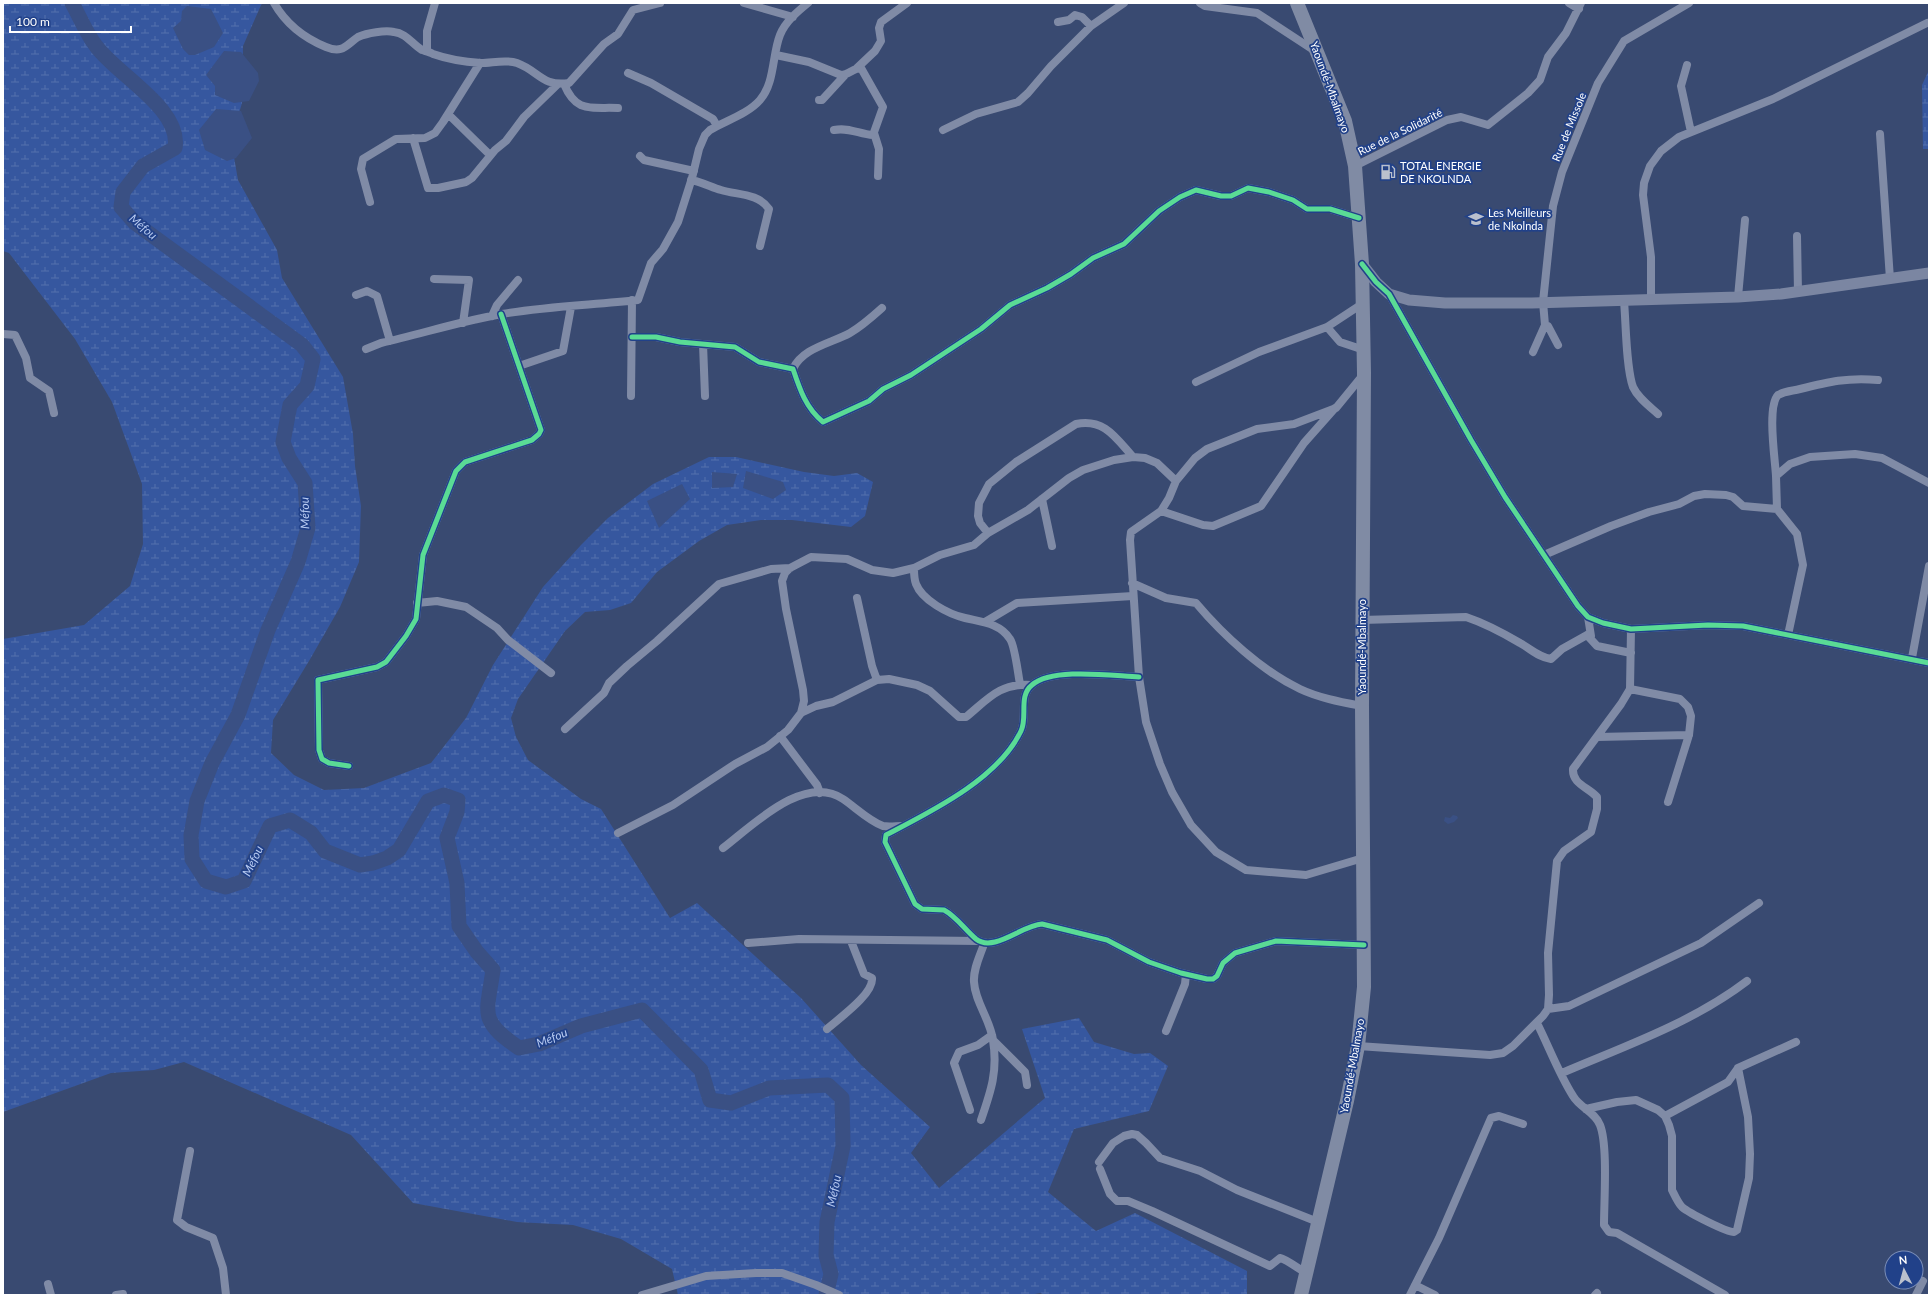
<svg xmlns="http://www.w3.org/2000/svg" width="1932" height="1298" font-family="Lato,sans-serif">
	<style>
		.wetland { fill: url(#wetland-marsh) }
		.water { fill: #3a5084 }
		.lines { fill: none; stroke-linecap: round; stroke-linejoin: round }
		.river { stroke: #3a5084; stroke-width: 15 }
		.street { stroke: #808ba6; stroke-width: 8 }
		.secondary { stroke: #7b86a2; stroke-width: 11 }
		.highway { stroke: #808ba4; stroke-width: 14 }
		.cycleway-casing { stroke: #214189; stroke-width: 8 }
		.cycleway { stroke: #5adb95; stroke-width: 5 }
		.labels { text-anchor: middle; stroke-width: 3.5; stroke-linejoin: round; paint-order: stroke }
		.street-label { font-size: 11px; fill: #fff; stroke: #214189 }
		.poi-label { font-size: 11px; fill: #fff; stroke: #214189; text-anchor: start }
		.water-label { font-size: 12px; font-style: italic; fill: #b8cbf2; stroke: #214189 }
	</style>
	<defs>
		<pattern id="wetland-marsh" width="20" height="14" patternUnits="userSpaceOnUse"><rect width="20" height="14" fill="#36579f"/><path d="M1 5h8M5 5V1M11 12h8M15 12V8" fill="none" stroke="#5470ad"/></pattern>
	</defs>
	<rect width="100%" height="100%" fill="#394a71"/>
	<path class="wetland" d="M3,3H262L243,46L242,103L231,140L238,180L277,250L282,278L343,377L353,434L355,466L361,506L359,562L340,607L309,661L273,720L271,753L294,775L324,790L364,788L431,763L466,718L493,665L543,587L581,545L608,518L653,484L709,457H736L804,472L834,476L857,473L873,482L865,516L851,527L792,520H761L727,525L699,541L657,572L631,603L610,610L585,612L565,631L518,699L511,718L516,737L528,760L581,799L601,809L670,918L697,903L801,998L861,1065L930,1127L911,1153L939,1188L1045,1098L1022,1029L1079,1018L1094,1042L1134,1054L1150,1053L1168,1066L1149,1111L1074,1129L1048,1192L1096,1231L1135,1213L1247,1271V1295H1045L1040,1293L1030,1295H678L672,1269L621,1239L573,1225L517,1222L413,1203L351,1135L184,1062L154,1070L111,1073L3,1112V639L84,625L130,586L143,544L142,484L112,402L75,339L9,253L3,251Z
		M1929,70V149H1923L1922,85Z"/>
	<path class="water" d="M187,6L211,9L223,33L214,47L195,55H189L183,49L173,28L181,21L182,11Z
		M224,51L241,52L258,73L259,81L249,101L234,103L215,95V86L206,75Z
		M216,109L241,111L252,138L236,158L227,161L205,150L199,130Z
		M746,471L783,482L786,490L773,499L743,488Z
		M712,472L737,474L733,487L712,488Z
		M682,484L690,499L659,528L647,501Z
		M1453,815L1457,816L1458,818L1454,822L1448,824L1444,821L1445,817L1450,818Z"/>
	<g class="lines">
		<path class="river" d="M72,3C80,17 86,33 96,46C117,75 182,109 175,148L143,166L123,192L121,207L135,223L302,345L313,359L307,386L290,405L283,442L289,458L305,483L308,528L298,562L268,630L238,715L212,763L197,801L191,835L192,859L206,881L226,887L244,881L270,826L290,820L311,833L325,851L360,865L373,863L387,858L399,850L428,801L444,795L458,800L457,812L447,838L457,883L459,926L477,952L493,970C487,1014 478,1020 519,1048L539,1044L581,1026L642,1010L701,1070L710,1100L731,1103L769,1088L828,1085L842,1098L843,1146L827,1222L826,1255L831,1274L826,1295"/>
		<path class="street" d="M274,3C286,24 304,38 326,47C343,54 346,45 358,37C367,33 385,30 394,32C406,33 412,44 422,50C425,51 430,52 433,54C447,59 466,62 481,63C492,63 506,59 517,63C539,71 542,87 569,83L604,44L618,34L633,10L660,3
			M744,3L793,17
			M1200,3L1205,6L1257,13L1315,51
			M1569,3L1579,9
			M1058,22L1069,20L1075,15L1082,17L1091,26L1124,3
			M427,51V31L435,3
			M776,55L809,62L841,75C849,75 853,68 861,68L883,107L873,135C859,134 849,127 834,130
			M1687,65L1681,86L1691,132
			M857,68L875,51L881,41L879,28L881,22L907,3
			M628,73L651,83L713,119L717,126
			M564,84C576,113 590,107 618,108
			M819,100H822L845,75
			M448,114L490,155
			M943,130L976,114L1018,102L1028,93L1051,66L1091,26
			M874,133L879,149L878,176
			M1880,134L1890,279
			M413,138L428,188H438L466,182L472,178L495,150L506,141L524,117L558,84
			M640,156L644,160L694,171
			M1355,166L1447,120L1461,117L1488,125L1528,93L1540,80L1548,57L1566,33L1581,3
			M691,180C702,182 711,187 721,190C737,195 758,193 769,209L760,246
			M370,202L361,169L363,159L396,139L425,138L435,133L443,122L480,63
			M1797,236L1798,292
			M434,279L469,280L463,323
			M1389,294L1471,440L1505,497L1578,606L1588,617L1603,623L1631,629L1708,625L1743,626L1929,663
			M356,295L367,291L377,296L390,341
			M1738,297L1745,220
			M1651,300V257L1643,195L1644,183L1650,166L1661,151L1679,137L1773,99L1927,23
			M1624,301C1626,323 1626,368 1633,387C1638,398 1649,406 1658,414
			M492,316L497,305L518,280
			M1545,325L1548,326L1558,345
			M1327,327L1340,342L1364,350
			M3,334L15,335L26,358L30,378L49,391L54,413
			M632,337H656L680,342L735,347L759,362L793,369C800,390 806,408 823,422L869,401L883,389L911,375L981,329L1010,305L1047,288L1071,274L1093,258L1124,244L1159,211L1180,197L1196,190L1221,196H1231L1248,188L1269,192L1293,200L1307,209H1330L1359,218
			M703,344L705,396
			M366,349L381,343C421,334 461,321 502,314C547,306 593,305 638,300L651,263L663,249L678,222L692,178L699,149L705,135L710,130C725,121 748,114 760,100C775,83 772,55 780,35C785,22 797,12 808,3
			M1533,352L1545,325L1543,302L1553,206L1562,172L1598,83L1624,41L1689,3
			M519,366L563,351L571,307
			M793,369C802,348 832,343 850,333C862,326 872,317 882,308
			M1363,375L1336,408L1294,424L1257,429L1207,449L1195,458L1176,481L1169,498L1161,511L1131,532L1130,540L1139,677L1146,722L1160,764L1172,792L1191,825L1216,852L1246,870L1306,875L1363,858
			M1196,382L1259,352L1327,327L1362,304
			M631,396L632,300
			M1776,476C1775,459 1767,406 1778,395C1785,391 1792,391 1800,389C1828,382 1848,377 1878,380
			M1042,499L1052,546
			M1161,511L1203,525L1213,526L1261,506L1304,443L1335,408
			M988,533L980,523L978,516L979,503L989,484L1016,462L1076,424C1104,418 1116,438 1133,457
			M1544,555L1611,526L1649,512L1679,504L1694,496L1705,494L1726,495L1733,497L1743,506L1777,509
			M914,568C914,573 914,579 916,584C922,600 948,614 965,618C981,622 1000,623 1010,639C1015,646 1018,674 1020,684
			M1132,583L1166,598L1196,603C1223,635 1262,671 1300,689C1319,698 1341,702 1362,706
			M857,598L872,666L877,680
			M417,603L437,601L466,607L497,628L508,640L551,673
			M1362,620L1466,617C1484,623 1503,633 1520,643C1531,649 1538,657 1551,659L1562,649L1587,635L1591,636L1588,617
			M985,622L1017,603L1133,596
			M1587,635L1597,646L1631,653
			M1788,635L1803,565L1797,534L1777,509L1776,476L1790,464L1810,457L1855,454L1882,458L1929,483
			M1912,658L1929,566
			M1139,677C1113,676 1053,667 1032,685C1018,696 1028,717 1021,731C998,779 932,811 886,835L885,842L915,904L922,909L944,910C957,917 965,930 976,939C994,953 1022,925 1042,924L1107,940L1149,962L1181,973L1207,979H1213L1217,976L1223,963L1235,953L1276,941L1364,945
			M1630,689L1680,699L1688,707L1691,716L1689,735L1668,802
			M801,713L816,706L833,702L877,680L889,679L917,685L930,691L959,717H966C989,698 1000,683 1031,685
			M565,729L604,693L609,683L627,666L657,641L719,584L771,569L790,568
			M780,736L817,785L820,793
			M1597,737L1689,735
			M349,766L329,763L322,759L319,750L318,680L377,667L386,662L406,636L416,619L423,555L456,471L465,462L532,440L539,434L541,430L501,314
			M618,833L673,805L735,764L767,747L788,730L801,713L804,701L803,690L786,609L782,581L785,573L790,568L811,557L847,559L872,570L893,573L914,568L940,555L974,545L988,533L1028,510L1069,478L1083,470L1114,460L1133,457L1145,458L1157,463L1176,481
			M723,848C752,826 804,773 843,799C855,807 869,821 883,826C889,827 896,826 902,826
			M748,943L799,939L979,941
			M1548,1009L1569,1006L1701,943L1759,903
			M1537,1023C1549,1047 1559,1074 1573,1096C1580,1108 1595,1112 1600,1125C1608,1145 1604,1201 1604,1225L1609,1232L1617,1233L1725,1295
			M827,1029C838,1019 874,994 872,978L864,974L851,941
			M1166,1031L1185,984L1186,974
			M993,1040L1025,1072L1027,1085
			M1358,1046L1490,1055L1503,1053L1513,1046L1543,1016L1548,1009L1549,995L1548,953L1557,861L1564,851L1591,832L1597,809V797C1588,787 1572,784 1573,769L1621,704L1630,689L1631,629
			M1562,1073C1625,1046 1692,1023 1747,981
			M1586,1109L1617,1102L1636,1100L1658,1110L1665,1116L1669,1125L1672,1136V1190C1675,1196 1678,1203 1682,1207C1689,1213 1726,1232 1734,1232L1737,1230L1749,1178L1750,1154L1748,1117L1738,1068
			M970,1110L954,1063L959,1052L978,1045L992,1035
			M1665,1116L1728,1082L1738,1068L1796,1042
			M981,1120C991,1091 998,1071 993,1040C990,1019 975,1002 974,982C973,969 980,956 984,944
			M190,1151L177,1220L186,1227L213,1238L223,1268L226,1295
			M1099,1162L1113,1143L1124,1136L1132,1134L1137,1135L1146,1143L1160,1158L1200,1171L1237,1190L1318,1222
			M1100,1169L1110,1194L1117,1201H1128L1152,1211L1270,1266L1280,1258C1286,1259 1299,1269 1306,1273
			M48,1284L51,1295
			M1415,1285L1435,1295
			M116,1295L123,1294V1295
			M642,1295L706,1276L756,1273H782L816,1285L839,1295
			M1410,1295L1439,1238L1491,1118L1499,1116L1523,1124
			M1595,1295L1597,1293
			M1916,1295L1923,1281"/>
		<path class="secondary" d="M1362,264L1376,282L1389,294L1409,300L1445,303H1532L1738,297L1781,294L1929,273"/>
		<path class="highway" d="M1297,3L1345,121L1355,166L1362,264L1364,373L1362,706L1364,987L1358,1046L1347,1101L1301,1295"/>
		<g class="cycleway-casing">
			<path id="cycleway" d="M1362,264L1376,282L1389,294L1471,440L1505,497L1578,606L1588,617L1603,623L1631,629L1708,625L1743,626L1929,663
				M632,337H656L680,342L735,347L759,362L793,369C800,390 806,408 823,422L869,401L883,389L911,375L981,329L1010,305L1047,288L1071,274L1093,258L1124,244L1159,211L1180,197L1196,190L1221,196H1231L1248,188L1269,192L1293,200L1307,209H1330L1359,218
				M1139,677C1113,676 1053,667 1032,685C1018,696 1028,717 1021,731C998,779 932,811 886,835L885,842L915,904L922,909L944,910C957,917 965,930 976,939C994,953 1022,925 1042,924L1107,940L1149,962L1181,973L1207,979H1213L1217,976L1223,963L1235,953L1276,941L1364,945
				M349,766L329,763L322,759L319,750L318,680L377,667L386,662L406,636L416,619L423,555L456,471L465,462L532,440L539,434L541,430L501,314"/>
		</g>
		<use href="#cycleway" class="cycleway"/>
	</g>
	<defs>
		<g id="fuel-bare" transform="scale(1.2)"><path d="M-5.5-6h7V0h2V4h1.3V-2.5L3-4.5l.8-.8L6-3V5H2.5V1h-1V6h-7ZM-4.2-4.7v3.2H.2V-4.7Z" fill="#bac0cd" stroke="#214189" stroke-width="2.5" paint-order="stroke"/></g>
		<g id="school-bare" transform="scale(1.2)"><path d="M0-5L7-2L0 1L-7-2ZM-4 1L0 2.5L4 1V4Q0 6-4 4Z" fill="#bac0cd" stroke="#214189" stroke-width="2.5" paint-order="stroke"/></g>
	</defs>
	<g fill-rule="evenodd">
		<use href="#fuel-bare" x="1388" y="172"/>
		<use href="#school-bare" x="1476" y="219"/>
	</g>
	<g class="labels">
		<g class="street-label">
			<text transform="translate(1330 87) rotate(70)" y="4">Yaoundé-Mbalmayo</text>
			<text transform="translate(1569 127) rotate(-68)" y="4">Rue de Missole</text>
			<text transform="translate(1400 132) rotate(-26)" y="4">Rue de la Solidarité</text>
			<text transform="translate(1362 647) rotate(-90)" y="4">Yaoundé-Mbalmayo</text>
			<text transform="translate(1352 1066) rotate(-80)" y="4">Yaoundé-Mbalmayo</text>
		</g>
		<g class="poi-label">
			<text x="1400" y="170">TOTAL ENERGIE<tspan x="1400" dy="13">DE NKOLNDA</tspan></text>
			<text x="1488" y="217">Les Meilleurs<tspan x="1488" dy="13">de Nkolnda</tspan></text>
		</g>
		<g class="water-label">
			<text transform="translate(143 227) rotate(40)" y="4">Méfou</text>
			<text transform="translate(305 513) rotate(-91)" y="4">Méfou</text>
			<text transform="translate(253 861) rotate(-64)" y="4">Méfou</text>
			<text transform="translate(552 1038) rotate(-22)" y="4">Méfou</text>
			<text transform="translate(834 1191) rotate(-78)" y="4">Méfou</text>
		</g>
	</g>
	<rect width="1932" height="1298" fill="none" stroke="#ffffff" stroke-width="8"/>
	<g transform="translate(1904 1270) rotate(354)"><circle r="19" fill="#214189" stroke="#7a8db8"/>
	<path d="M0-3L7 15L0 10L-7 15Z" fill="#bac0cd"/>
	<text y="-6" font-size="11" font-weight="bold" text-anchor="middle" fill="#ffffff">N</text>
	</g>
	<path d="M10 26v6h121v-6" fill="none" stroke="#ffffff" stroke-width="2"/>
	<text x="16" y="26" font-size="12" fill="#ffffff" stroke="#214189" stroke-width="3" paint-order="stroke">100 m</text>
</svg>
